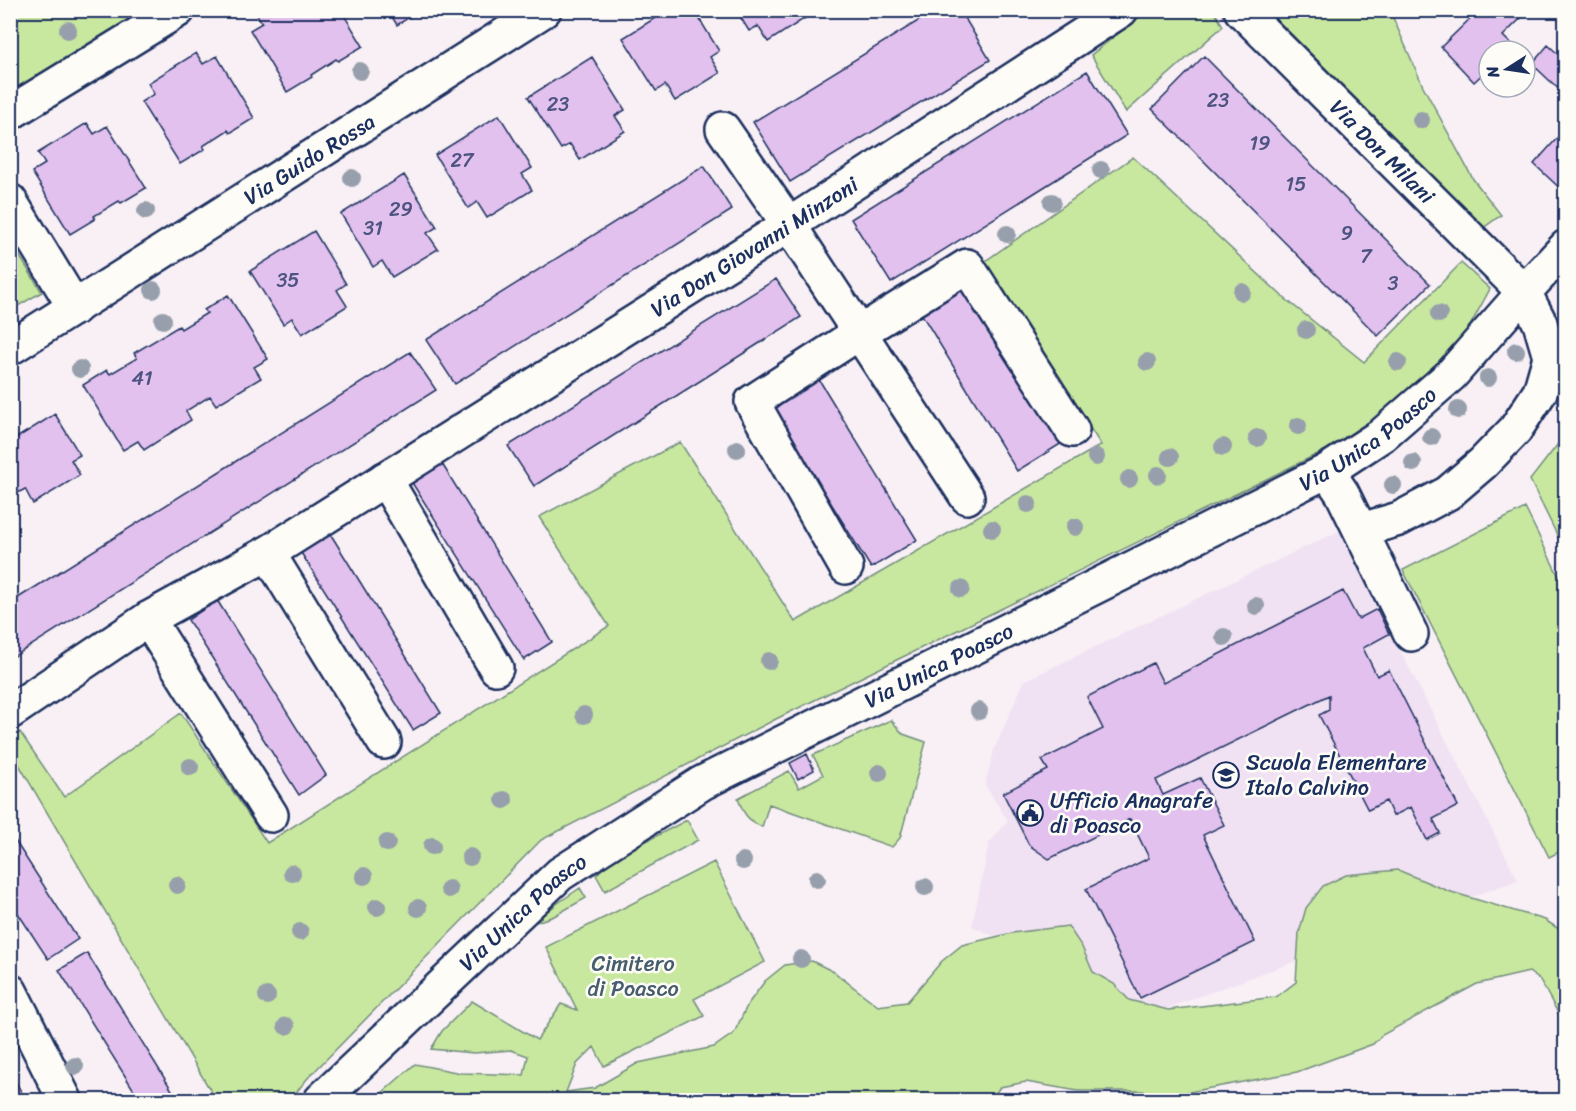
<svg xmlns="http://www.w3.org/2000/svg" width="1576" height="1111" font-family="Sriracha,sans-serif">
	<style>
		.built { fill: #f1e2f3 }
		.green { fill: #c9e89f; stroke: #728c7e; stroke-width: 1.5 }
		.building { fill: #e2c1ee; stroke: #1b2f5e; stroke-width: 1.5 }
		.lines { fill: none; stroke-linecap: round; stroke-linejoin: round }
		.street-casing { stroke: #1b2f5e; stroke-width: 38 }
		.street { stroke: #fdfcf7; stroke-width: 33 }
		.tree { fill: #969fab }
		.labels { text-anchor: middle; stroke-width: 5; stroke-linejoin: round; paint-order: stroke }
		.number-label { font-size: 20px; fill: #4d5482 }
		.street-label { font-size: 22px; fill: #1b2f5e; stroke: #fdfcf7 }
		.poi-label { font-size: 22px; fill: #1b2f5e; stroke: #fdfcf7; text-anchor: start }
		.park-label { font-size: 22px; fill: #465d6e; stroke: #fdfcf7 }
	</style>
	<rect width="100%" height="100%" fill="#f8f0f5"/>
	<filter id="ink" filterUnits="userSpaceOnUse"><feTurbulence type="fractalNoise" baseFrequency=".0167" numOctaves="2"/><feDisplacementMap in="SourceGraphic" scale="12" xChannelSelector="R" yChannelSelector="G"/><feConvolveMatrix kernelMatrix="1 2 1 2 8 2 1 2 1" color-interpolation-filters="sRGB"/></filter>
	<g filter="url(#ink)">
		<path class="built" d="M1339,531L1518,880L1154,1013L972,926L989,843L1008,821L985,785L994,750L1024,681Z"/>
		<path class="green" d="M23,11H156L22,95L11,77V19Z
			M1147,11H1214L1223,26L1126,112L1091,55Z
			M1261,11H1390L1423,86L1473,179L1501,215L1479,231Z
			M1133,157L1283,297L1364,362L1461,263L1490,289L1465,335L1397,403L1340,443L778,718L541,840L307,1079L290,1100H216L11,751L10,738L20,732L64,797L181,713L267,843L609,626L539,517L680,442L795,622L1101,445L984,262Z
			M19,255L42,292L11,310V261Z
			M1565,435V551L1530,480Z
			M1525,508L1565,589V849L1549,857L1403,570Z
			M891,720L903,734L926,742L900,838L892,847L769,804L762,827C747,820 743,813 738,798L789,771L799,788L823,775L813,755Z
			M687,820L698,840L605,891L596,875L612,859Z
			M714,862L765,962L694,999L704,1016L604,1066L594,1047L577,1064L566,1092L595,1088L638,1063L714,1047L734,1033L748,1004L765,981L785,965L812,961L834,972L878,1006L907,1002L942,961L962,945L1012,933L1068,926L1082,947L1093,972L1114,984L1129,1000L1168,1010L1276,997L1296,982L1299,933L1306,908L1323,886L1346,875L1398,870L1448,891L1545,920L1565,933V1026L1540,980L1529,972L1477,984L1382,1035L1373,1044L1297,1072L1168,1096L1142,1091H1078L1026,1082L1000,1087L993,1097L999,1100H374L415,1064L461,1073L524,1075L528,1056L511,1050L474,1053L431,1049L442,1031L472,1001L537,1040L561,1004L577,1010L546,947Z
			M580,888L586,898L554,916L533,923L558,903Z"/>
		<path class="building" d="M256,10H341L363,46L338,61L336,59L311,75L312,77L287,92L250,30L262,23L255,11Z
			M388,10H421L397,25Z
			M668,10H694L719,51L710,57L720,73L675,101L665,85L656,91L623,38Z
			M736,10H811L813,13L768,42L758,26L749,31Z
			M936,10H960L990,60L790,182L753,122Z
			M1479,10H1529L1503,36L1512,45L1506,51H1489V68L1474,82L1441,47Z
			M1548,45L1566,61V96L1532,64Z
			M196,53L203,64L217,56L254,118L230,133L228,130L203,146L205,149L180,164L141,102L154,94L148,83Z
			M1204,56L1430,284L1378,336L1152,109Z
			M592,57L625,110L615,116L625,131L580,160L570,144L561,149L528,97Z
			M1087,71L1127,135L891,283L851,219Z
			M499,115L532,168L522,174L532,190L487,218L477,202L468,208L435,155Z
			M87,123L94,134L107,126L146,188L121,203L119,201L94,216L95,219L70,234L32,172L45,164L38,153Z
			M1560,135L1566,139V194L1534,164Z
			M704,166L732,210L455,384L426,340Z
			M404,175L437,227L427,233L438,249L392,277L382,261L373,267L341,214Z
			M314,231L346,284L337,290L347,306L302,334L292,318L283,324L250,271Z
			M776,279L801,317L534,486L508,446Z
			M964,282L1062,443L1017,471L919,310Z
			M228,295L268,359L254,367L261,378L216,405L210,396L186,411L191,420L144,450L138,441L123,450L83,385L107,370L110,374L137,358L134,353L179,326L181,329L207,313L204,310Z
			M410,352L436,390L10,659V603Z
			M818,378L917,540L871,568L771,406Z
			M55,414L80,455L71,460L80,475L33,504L25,489L16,494L10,486V442Z
			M439,459L552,642L524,660L409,478Z
			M328,530L441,713L413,730L298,548Z
			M1343,591L1358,619L1377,609L1389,634L1363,648L1377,676L1389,670L1458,806L1433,819L1440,833L1427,840L1411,807L1393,816L1386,801L1368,810L1319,715L1329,710V695L1156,780L1163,795L1200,778L1224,825L1203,835L1255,942L1140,998L1086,889L1149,858L1130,819L1049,859L1029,845L1003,793L1048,770L1042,760L1103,729L1087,697L1153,663L1163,683Z
			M217,600L326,775L299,795L188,620Z
			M807,754L814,770L798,779L790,763Z
			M10,833L78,939L48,959L10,901Z
			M87,953L178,1100H140L59,970Z
			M10,1072L26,1100H10Z"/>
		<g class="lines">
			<g class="street-casing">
				<g id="street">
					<path id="s1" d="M1241,10L1524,292L1540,323L1550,357L1540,392L1515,430L1483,463L1448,493L1399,519L1361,530"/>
					<path d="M10,113L178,10"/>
					<path d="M723,129L789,225L967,497"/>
					<path d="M10,201L75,308"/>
					<path id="s2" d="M10,348L544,10"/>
					<path d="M1327,471L1342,493L1411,634"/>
					<path d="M385,479L496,668"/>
					<path d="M268,553L384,742"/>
					<path d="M846,567L752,402L859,333L967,266L1072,430"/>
					<path d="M148,619L271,815"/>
					<path id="s3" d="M10,712L148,619L268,553L784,228L1121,10"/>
					<path d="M10,991L65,1100"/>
					<path id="s4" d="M321,1100L560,874L702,783L1327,471L1382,435L1451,375L1524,292L1566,247"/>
				</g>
			</g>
			<use href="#street" class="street"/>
		</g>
		<g class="tree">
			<circle cx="68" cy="30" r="9"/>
			<circle cx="360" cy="71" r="9"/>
			<circle cx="1421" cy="120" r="9"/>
			<circle cx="1101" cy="170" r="9"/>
			<circle cx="352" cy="178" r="9"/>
			<circle cx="1052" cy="202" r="9"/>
			<circle cx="146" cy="211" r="9"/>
			<circle cx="1007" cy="234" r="9"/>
			<circle cx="153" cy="290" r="9"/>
			<circle cx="1242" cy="292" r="9"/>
			<circle cx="1439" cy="314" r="9"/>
			<circle cx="163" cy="320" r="9"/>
			<circle cx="1306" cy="330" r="9"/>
			<circle cx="1516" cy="351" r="9"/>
			<circle cx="1147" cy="362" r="9"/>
			<circle cx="1398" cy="362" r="9"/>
			<circle cx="80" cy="369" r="9"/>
			<circle cx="1488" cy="378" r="9"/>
			<circle cx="1458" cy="410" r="9"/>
			<circle cx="1298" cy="426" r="9"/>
			<circle cx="1431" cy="437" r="9"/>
			<circle cx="1257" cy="438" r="9"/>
			<circle cx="1223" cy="447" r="9"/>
			<circle cx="737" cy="449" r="9"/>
			<circle cx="1096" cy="457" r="9"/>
			<circle cx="1170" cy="457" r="9"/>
			<circle cx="1413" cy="463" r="9"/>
			<circle cx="1158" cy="475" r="9"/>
			<circle cx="1129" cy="479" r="9"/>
			<circle cx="1393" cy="485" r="9"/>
			<circle cx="1028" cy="504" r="9"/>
			<circle cx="1075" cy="527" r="9"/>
			<circle cx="992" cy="529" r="9"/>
			<circle cx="961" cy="589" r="9"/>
			<circle cx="1256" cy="606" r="9"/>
			<circle cx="1224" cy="637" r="9"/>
			<circle cx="769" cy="661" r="9"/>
			<circle cx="979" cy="711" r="9"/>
			<circle cx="584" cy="715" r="9"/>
			<circle cx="190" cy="767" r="9"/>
			<circle cx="879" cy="773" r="9"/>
			<circle cx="504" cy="800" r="9"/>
			<circle cx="387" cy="843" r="9"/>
			<circle cx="432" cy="846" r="9"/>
			<circle cx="470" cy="857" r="9"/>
			<circle cx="743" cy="861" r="9"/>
			<circle cx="292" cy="873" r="9"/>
			<circle cx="364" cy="876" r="9"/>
			<circle cx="817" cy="879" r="9"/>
			<circle cx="177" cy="885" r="9"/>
			<circle cx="925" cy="887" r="9"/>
			<circle cx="449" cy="889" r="9"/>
			<circle cx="377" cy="907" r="9"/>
			<circle cx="418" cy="908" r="9"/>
			<circle cx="300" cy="932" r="9"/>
			<circle cx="801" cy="959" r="9"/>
			<circle cx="267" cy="996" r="9"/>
			<circle cx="286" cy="1026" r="9"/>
			<circle cx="75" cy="1066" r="9"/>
		</g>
	</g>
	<defs>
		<g id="school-ring" transform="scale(1.35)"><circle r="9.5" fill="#fdfcf7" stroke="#1b2f5e" stroke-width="1.5"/><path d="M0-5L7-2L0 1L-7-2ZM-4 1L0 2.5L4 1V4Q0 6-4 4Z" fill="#1b2f5e"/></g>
		<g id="civic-ring" transform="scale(1.35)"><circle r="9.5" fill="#fdfcf7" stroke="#1b2f5e" stroke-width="1.5"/><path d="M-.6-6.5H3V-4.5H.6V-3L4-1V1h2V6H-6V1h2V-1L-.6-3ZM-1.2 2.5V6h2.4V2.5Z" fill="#1b2f5e"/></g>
	</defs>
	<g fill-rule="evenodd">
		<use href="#school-ring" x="1226" y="775"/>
		<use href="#civic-ring" x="1030" y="813"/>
	</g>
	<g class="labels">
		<g class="number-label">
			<text x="1218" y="107">23</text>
			<text x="558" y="111">23</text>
			<text x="1260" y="150">19</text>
			<text x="462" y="167">27</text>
			<text x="1296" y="191">15</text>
			<text x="401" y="216">29</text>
			<text x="373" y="235">31</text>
			<text x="1347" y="240">9</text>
			<text x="1366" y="263">7</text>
			<text x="288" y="287">35</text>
			<text x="1393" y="290">3</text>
			<text x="142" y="385">41</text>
		</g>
		<g class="street-label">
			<text dy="8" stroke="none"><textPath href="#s1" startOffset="200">Via Don Milani</textPath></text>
			<text dy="8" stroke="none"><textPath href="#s2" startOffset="354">Via Guido Rossa</textPath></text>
			<text dy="8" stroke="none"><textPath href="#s3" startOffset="878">Via Don Giovanni Minzoni</textPath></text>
			<text dy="8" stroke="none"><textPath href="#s4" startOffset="1248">Via Unica Poasco</textPath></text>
			<text dy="8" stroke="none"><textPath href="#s4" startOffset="762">Via Unica Poasco</textPath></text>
			<text dy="8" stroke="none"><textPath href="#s4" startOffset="276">Via Unica Poasco</textPath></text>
		</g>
		<g class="poi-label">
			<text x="1246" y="770">Scuola Elementare<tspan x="1246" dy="25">Italo Calvino</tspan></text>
			<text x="1050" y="808">Ufficio Anagrafe<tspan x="1050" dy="25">di Poasco</tspan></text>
		</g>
		<g class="park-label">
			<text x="633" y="971">Cimitero<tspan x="633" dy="25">di Poasco</tspan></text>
		</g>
	</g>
	<rect width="1576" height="1111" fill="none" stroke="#fdfcf7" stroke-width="36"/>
	<rect x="18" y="18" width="1540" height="1075" fill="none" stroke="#1b2f5e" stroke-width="2" filter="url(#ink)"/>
	<g transform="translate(1507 69) rotate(258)"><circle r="28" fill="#fdfcf7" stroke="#a3aaba" stroke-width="1.5"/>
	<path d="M0-4.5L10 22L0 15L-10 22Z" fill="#1b2f5e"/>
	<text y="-9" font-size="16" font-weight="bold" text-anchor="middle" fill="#1b2f5e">N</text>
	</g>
</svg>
